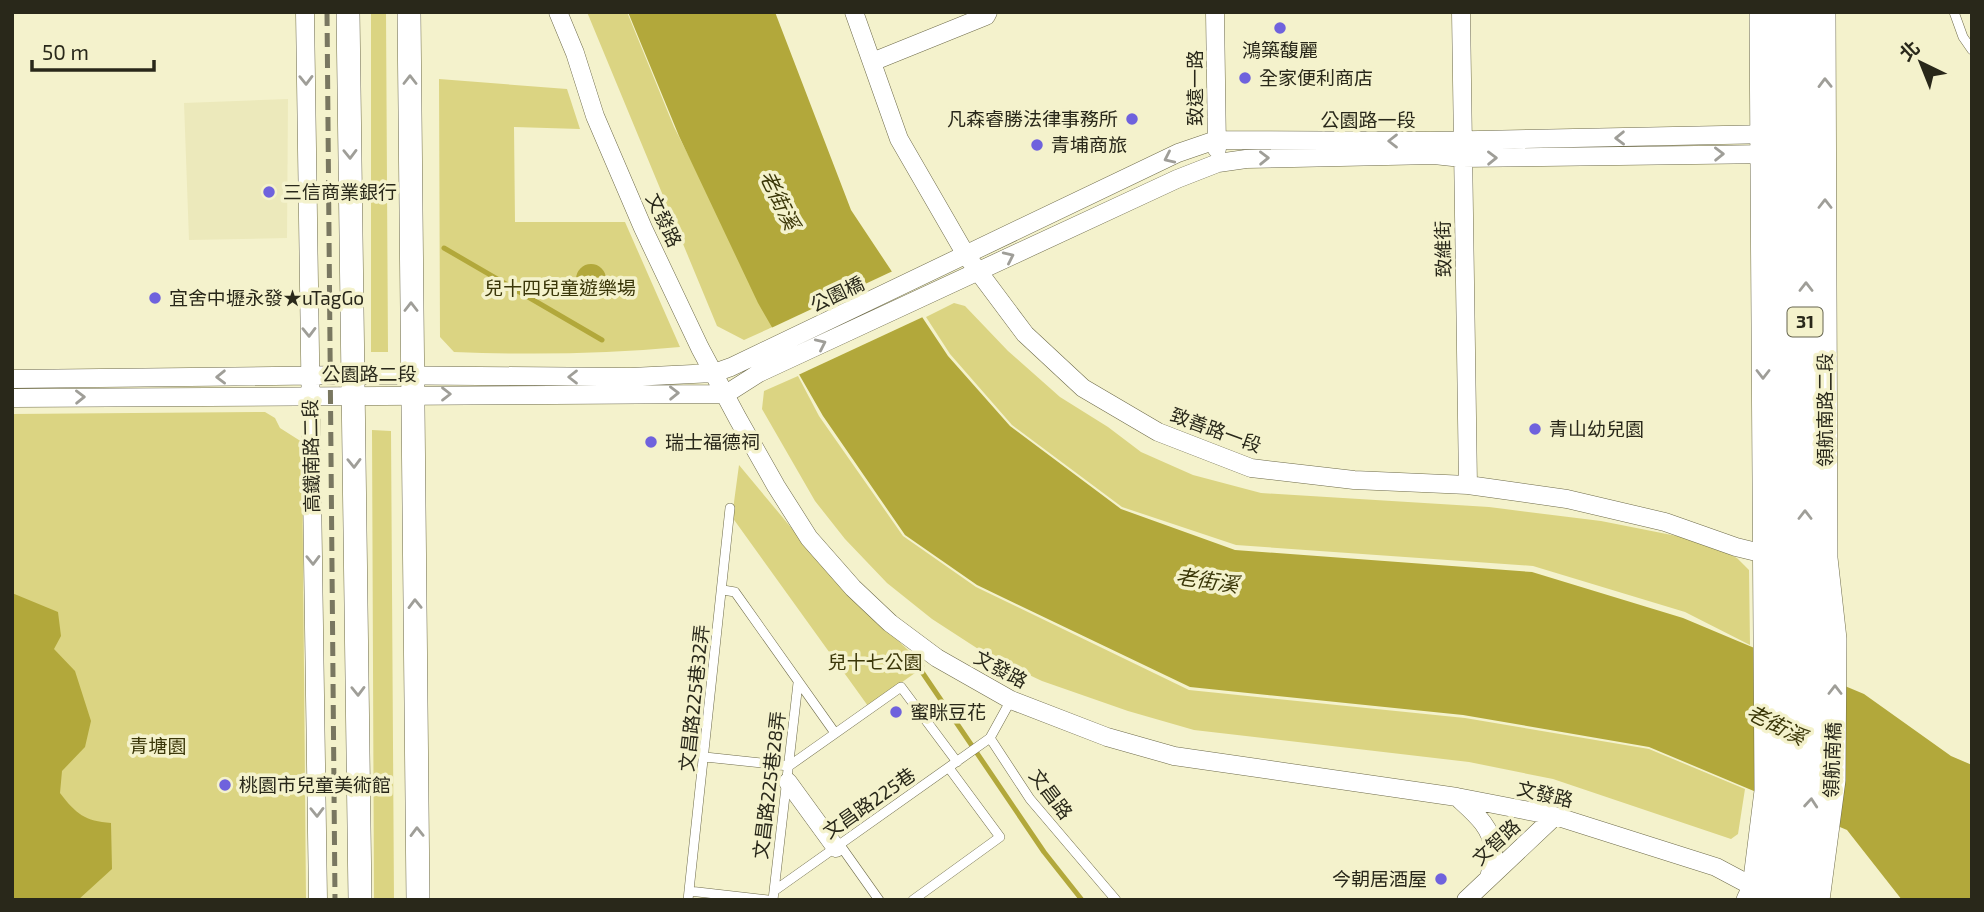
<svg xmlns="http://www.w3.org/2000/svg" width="1984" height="912" font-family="'Exo 2','Noto Sans TC',sans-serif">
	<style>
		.built { fill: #ece9bb }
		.green { fill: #dbd482 }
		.water { fill: #b2a83b }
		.pier { fill: #f4f2cc }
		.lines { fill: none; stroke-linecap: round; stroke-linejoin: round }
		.stream { stroke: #b2a83b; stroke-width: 5 }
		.service-casing { stroke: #6e6b4a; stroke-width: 10 }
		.minor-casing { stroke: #6e6b4a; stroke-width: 19 }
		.tertiary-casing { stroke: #6e6b4a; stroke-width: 24 }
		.primary-casing { stroke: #6e6b4a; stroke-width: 30 }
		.service { stroke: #fff; stroke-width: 9 }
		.minor { stroke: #fff; stroke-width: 18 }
		.tertiary { stroke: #fff; stroke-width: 23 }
		.primary { stroke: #fff; stroke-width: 28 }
		.rail { stroke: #797760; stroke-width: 5; stroke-dasharray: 14 7; stroke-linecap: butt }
		.oneway { stroke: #9f9e98 }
		.poi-dot { fill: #6f62dd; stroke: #f4f2cc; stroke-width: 2.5 }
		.labels { text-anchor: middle; stroke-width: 7; stroke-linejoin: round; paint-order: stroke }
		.shield { fill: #f4f2cc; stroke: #66654f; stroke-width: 2 }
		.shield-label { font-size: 18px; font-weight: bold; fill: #29281a }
		.poi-label { font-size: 19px; fill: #29281a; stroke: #f4f2cc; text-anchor: start }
		.street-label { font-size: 19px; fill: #29281a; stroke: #f4f2cc }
		.park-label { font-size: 19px; fill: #3b3709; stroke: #f4f2cc }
		.water-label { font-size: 21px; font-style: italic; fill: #3b3708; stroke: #f4f2cc }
	</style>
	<rect width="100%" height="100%" fill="#f4f2cc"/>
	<path class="built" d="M288,99L287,238L189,240L184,103Z"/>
	<path class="green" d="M371,12H386L388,352H371Z
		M587,12H627L674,127L775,326L744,340L717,326Z
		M439,79L567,89L580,129L514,127L515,222H625L680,347C605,354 530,355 454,352L440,337Z
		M954,303L965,306L1008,351L1060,397L1108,427L1141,452L1193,475L1261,493L1489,507L1601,521L1702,541L1737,558L1749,570L1750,645L1685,612L1533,566L1236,545L1122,507L1012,425L950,354L926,317Z
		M798,376L819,416L903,536L976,587L1189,690L1465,718L1649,749L1745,789L1738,834L1731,839L1553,779L1469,762L1194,730L1128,711L1042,681L989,656L932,619L887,583L845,539L815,501L762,409L764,391Z
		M265,412L275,418L280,428L302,442L306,900H12V414Z
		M372,430L391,431L394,900H374Z
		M739,465L838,584L925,666L868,706L732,517Z"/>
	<path class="water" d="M628,12H775L851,210L948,356L1010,426L1121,509L1235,550L1532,572L1683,618L1864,694L1951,756L1972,765V900H1902L1847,830L1649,747L1463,715L1190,687L977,585L905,535L823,416L758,303L679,136Z
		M576 279a15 15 0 1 1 30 0a15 15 0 1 1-30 0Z
		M12,593L58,612L61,636L54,649L75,671L91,721L85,747L62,771L60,793C76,814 85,821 111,823L112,869L78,900H12Z"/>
	<path class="pier" d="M895,270L925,316L796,376L769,329Z"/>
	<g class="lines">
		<path class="stream" d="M444,248L602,340
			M922,672L1044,852L1082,900"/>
		<g class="service-casing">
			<path id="service" d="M1954,12L1963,37L1972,50
				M723,590L735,592L835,733
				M1011,700L990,738L1030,799L1116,900
				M705,757L789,766L901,687L957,762
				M840,845L879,900
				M689,891L768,900
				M774,891L798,683
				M688,900L730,508
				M773,900L774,891L990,738
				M913,900L1000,837L949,768"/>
		</g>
		<g class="minor-casing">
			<path id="minor" d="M305,12L318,900
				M558,12L575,53L595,116L643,228L700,348L738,419L776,486L809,538L853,588L890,623L937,658L1011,700L1107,737L1174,756L1457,797L1555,816L1716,867L1765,893
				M854,12L899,139L966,255L1025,334L1083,388L1158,432L1251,468L1354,480L1468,485L1567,499L1665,522L1736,547L1777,557
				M1215,12L1217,149
				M1461,12L1468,485
				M872,62L986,16L988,12
				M12,379L353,375L631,377L714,373L731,367L1178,153L1216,140L1431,141L1773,134
				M726,394L759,373L1177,179L1218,163L1246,159L1434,155L1462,158L1772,154
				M12,398L726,394
				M788,782L836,848
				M1457,797C1472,811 1493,827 1493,850C1494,859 1491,869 1489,878
				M1466,900L1555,816"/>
		</g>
		<g class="tertiary-casing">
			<path id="tertiary" d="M348,12L360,900
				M409,12L418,900
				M1748,900L1754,887L1766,791L1761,12
				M1818,900L1834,780L1835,639L1826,558L1824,12"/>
		</g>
		<g class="primary-casing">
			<path id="primary" d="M1771,900L1780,861L1786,796L1790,676L1784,557L1783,209L1786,134L1784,12
				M1797,900L1812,802V605L1804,559L1808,133L1805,12"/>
		</g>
		<use href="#service" class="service"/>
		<use href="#minor" class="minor"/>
		<use href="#tertiary" class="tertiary"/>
		<use href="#primary" class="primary"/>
		<path class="rail" d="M327,12L335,900"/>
	</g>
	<defs><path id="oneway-chevron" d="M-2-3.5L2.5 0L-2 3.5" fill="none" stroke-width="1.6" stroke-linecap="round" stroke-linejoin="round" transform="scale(1.75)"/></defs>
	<g class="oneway">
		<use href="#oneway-chevron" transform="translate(306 80) rotate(89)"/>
		<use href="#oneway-chevron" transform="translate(410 80) rotate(-90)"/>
		<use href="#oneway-chevron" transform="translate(1825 83) rotate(-91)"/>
		<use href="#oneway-chevron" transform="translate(1620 138) rotate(179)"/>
		<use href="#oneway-chevron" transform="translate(1393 141) rotate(-180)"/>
		<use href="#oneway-chevron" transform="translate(350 154) rotate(89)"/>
		<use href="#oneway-chevron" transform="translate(1719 154) rotate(-1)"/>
		<use href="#oneway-chevron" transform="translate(1169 158) rotate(155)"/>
		<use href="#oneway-chevron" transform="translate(1264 158) rotate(-1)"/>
		<use href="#oneway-chevron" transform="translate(1492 158) rotate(-1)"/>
		<use href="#oneway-chevron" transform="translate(1825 204) rotate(-90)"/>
		<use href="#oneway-chevron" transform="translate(1009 257) rotate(-25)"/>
		<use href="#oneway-chevron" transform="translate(1806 287) rotate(-90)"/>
		<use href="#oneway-chevron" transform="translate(411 307) rotate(-90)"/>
		<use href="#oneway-chevron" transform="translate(309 332) rotate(89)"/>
		<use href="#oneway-chevron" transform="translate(821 344) rotate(-25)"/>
		<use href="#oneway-chevron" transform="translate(1763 374) rotate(90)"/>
		<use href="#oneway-chevron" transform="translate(221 377) rotate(179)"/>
		<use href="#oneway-chevron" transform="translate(573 377) rotate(180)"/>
		<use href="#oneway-chevron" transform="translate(674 393) rotate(-1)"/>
		<use href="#oneway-chevron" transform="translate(446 394)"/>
		<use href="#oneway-chevron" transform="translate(80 397) rotate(-1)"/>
		<use href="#oneway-chevron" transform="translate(354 463) rotate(89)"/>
		<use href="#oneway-chevron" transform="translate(1805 515) rotate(-90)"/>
		<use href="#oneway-chevron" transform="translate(313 560) rotate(89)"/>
		<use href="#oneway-chevron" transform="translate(415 604) rotate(-91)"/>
		<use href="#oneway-chevron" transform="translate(1835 690) rotate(-90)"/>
		<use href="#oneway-chevron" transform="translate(358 691) rotate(89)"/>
		<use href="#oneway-chevron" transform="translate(1811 803) rotate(-85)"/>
		<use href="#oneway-chevron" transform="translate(317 812) rotate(89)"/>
		<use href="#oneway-chevron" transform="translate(417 832) rotate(-91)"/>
	</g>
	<g class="poi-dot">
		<circle cx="1280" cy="28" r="7"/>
		<circle cx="1245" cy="78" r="7"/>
		<circle cx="1132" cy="119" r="7"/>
		<circle cx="1037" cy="145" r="7"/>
		<circle cx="269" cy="192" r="7"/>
		<circle cx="155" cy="298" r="7"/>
		<circle cx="1535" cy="429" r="7"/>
		<circle cx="651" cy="442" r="7"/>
		<circle cx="896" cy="712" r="7"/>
		<circle cx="225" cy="785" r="7"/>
		<circle cx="1441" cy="879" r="7"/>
	</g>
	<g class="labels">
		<rect class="shield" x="1787.5" y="307.5" width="35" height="29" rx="5"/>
		<g class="shield-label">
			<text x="1805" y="328">31</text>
		</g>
		<g class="poi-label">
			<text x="1280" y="57" text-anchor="middle">鴻築馥麗</text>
			<text x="1259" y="85">全家便利商店</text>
			<text x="1118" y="126" text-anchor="end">凡森睿勝法律事務所</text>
			<text x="1051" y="152">青埔商旅</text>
			<text x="283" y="199">三信商業銀行</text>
			<text x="169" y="305">宜舍中壢永發★uTagGo</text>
			<text x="1549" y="436">青山幼兒園</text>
			<text x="665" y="449">瑞士福德祠</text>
			<text x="910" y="719">蜜眯豆花</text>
			<text x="239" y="792">桃園市兒童美術館</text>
			<text x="1427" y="886" text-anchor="end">今朝居酒屋</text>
		</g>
		<g class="street-label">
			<text transform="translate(1195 88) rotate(-90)" y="7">致遠一路</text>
			<text x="1368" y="127">公園路一段</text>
			<text transform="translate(664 220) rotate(65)" y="7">文發路</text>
			<text transform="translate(1443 249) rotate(-91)" y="7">致維街</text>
			<text transform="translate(837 294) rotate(-25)" y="7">公園橋</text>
			<text x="369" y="381">公園路二段</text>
			<text transform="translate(1825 410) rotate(-90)" y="7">領航南路二段</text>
			<text transform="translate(1216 430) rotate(20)" y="7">致善路一段</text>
			<text transform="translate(311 456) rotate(-91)" y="7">高鐵南路二段</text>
			<text transform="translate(1001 669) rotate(28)" y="7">文發路</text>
			<text transform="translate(694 698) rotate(-84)" y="7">文昌路225巷32弄</text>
			<text transform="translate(1832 760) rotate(-88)" y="7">領航南橋</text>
			<text transform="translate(769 785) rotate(-83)" y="7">文昌路225巷28弄</text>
			<text transform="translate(1051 794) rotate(53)" y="7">文昌路</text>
			<text transform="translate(1545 794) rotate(13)" y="7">文發路</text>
			<text transform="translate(869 803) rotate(-35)" y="7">文昌路225巷</text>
			<text transform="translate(1496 842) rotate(-43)" y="7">文智路</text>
		</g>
		<g class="park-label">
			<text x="560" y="295">兒十四兒童遊樂場</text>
			<text x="875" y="669">兒十七公園</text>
			<text x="158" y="753">青塘園</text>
		</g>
		<g class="water-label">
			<text transform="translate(779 200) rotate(64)" y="7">老街溪</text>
			<text transform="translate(1207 581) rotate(8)" y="7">老街溪</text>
			<text transform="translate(1776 725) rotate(27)" y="7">老街溪</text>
		</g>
	</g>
	<rect width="1984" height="912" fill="none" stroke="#29281a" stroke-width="28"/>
	<g transform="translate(1921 63) rotate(317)" stroke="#f4f2cc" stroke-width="5" paint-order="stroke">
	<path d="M0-5L12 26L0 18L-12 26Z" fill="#29281a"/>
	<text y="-10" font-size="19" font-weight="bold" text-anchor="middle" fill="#29281a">北</text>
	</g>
	<path d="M32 60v10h122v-10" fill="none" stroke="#29281a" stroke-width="3.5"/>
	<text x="42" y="60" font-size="21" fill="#29281a" stroke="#f4f2cc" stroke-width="5" paint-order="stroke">50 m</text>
</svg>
